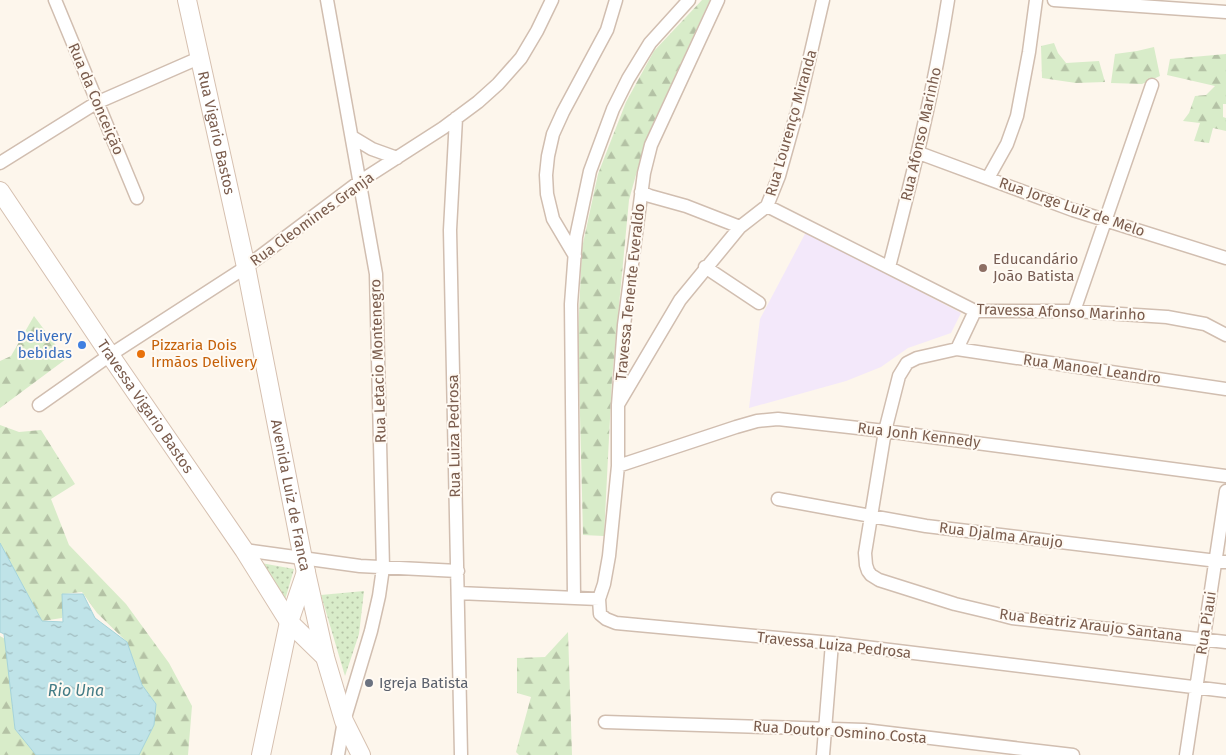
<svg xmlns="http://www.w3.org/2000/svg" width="1226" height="755" font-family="'Fira Sans',sans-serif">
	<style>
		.education { fill: #f3e8fa }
		.forest { fill: url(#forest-firs) }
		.park { fill: url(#park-dots) }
		.water { fill: url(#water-ripples); stroke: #a5d3da }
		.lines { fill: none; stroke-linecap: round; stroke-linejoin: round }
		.minor-casing { stroke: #d1beb0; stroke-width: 15 }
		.secondary-casing { stroke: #d6c0b0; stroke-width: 20 }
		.minor { stroke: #fff; stroke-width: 12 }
		.secondary { stroke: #fff; stroke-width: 18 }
		.education-dot { fill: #8d6e63; stroke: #fffaf3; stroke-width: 2 }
		.shop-dot { fill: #3f7fe0; stroke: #fffaf3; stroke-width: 2 }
		.food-dot { fill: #e8710a; stroke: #fffaf3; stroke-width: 2 }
		.worship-dot { fill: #6b7280; stroke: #fffaf3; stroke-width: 2 }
		.labels { text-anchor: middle; stroke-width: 4; stroke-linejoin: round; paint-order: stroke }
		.street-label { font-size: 15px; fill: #7a5c4d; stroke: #fffaf3 }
		.education-label { font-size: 15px; fill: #785e54; stroke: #fffaf3; text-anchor: start }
		.shop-label { font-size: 15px; fill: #366cbe; stroke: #fffaf3; text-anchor: end }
		.food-label { font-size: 15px; fill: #c56008; stroke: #fffaf3; text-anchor: start }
		.worship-label { font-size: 15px; fill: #5b616d; stroke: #fffaf3; text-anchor: start }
		.water-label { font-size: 16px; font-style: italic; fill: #437c86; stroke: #fffaf3 }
	</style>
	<defs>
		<pattern id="forest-firs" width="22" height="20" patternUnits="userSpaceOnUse" patternTransform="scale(1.25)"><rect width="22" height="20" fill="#d8ecc9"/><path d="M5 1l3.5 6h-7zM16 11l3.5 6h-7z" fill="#b4c2a5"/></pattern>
		<pattern id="park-dots" width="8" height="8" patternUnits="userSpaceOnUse" patternTransform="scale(1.25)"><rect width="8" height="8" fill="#d8ecc9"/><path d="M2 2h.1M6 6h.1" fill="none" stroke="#b4c2a5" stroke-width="1.8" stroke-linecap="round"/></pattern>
		<pattern id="water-ripples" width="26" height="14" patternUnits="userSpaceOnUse" patternTransform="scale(1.25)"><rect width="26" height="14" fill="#bfe3e8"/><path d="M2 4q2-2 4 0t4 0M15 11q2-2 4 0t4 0" fill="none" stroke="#a0bbbe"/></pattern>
	</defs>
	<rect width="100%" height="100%" fill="#fdf6ec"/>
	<path class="education" d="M806,232L961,313L951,333L908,348L881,367L846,381L749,408L760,319Z"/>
	<path class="forest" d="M702,0H710L646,139L629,200L612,379L604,536L583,535L578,335L582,248L598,174L626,102L654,51Z
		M1054,43L1058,53L1066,63L1099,61L1105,82L1076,83L1042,78L1041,46Z
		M1154,47L1160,76L1142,84L1111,83L1115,54L1137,51Z
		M1226,54V104H1223V117L1226,118V131L1213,128L1209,143L1194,141L1200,123L1183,121L1189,113L1195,96L1206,95L1215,86L1167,75L1170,59Z
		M34,316L66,359L0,408V361L11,356Z
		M0,425L19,432L41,430L75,484L51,499L69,545L126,604L169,663L192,706L188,755H137L156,704L142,685L127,642L97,613L82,592L63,594L62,618L42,621L0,543Z
		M568,632L572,755H519L516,752L531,697L517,693V658L545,657Z
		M0,636L5,639L15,729L36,755H0Z"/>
	<path class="park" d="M261,563L294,569L285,600Z
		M364,591L359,634L345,676L321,595Z"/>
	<path class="water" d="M0,543L42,621L63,622L62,594H83L95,618L127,642L142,685L156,704L154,725L139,755H36L15,729L4,634L0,632Z"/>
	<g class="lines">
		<g class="minor-casing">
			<path id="minor" d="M55,0L137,198
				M327,0L376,274L383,568L379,596L371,631L344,721L338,755
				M1054,0L1226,12
				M456,118L450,230L461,755
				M352,137L372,149L397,158
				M919,153L1073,210L1226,258
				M0,163L96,103L199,58
				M988,178L1007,144L1017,116L1029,52L1036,0
				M641,192L650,196L686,206L740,227
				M767,206L975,311H1074L1167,317L1205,324L1226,335
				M575,256L553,219L547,194L546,175L548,156L553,134L563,112L607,30L616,0
				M705,267L759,303
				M889,267C912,178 934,91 948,0
				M975,311L957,349L917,358L907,363L899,376L885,431L865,553L866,565L868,571L871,575L879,580L955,604L993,613L1012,618L1226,642
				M1074,311L1152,85
				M957,349L1226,389
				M619,403L680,300L740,227L767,206L779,176L798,108L823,0
				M39,405L110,355L246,267L359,182L443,128L478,102L498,84L521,58L537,31L552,0
				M618,466L736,427L757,421L778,419L885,431L1226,476
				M778,499L926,526L1226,562
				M244,550L360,566L458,571
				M458,593L599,599L600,614L606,619L616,623L832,643L1226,691
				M574,598L571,304L576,237L590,171L613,109L628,79L650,43L689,0
				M599,599L604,584L609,556L618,466V405L624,325L644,173L651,145L718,0
				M605,722L864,730L1073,755
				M823,755L832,643
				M1186,755L1226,491"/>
		</g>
		<g class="secondary-casing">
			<g id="secondary">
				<path id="s1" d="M187,0L246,267L303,559L325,657L344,721L361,755"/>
				<path id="s2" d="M0,191L110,355L244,550L289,622L325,657"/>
				<path d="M261,755L289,622L306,572"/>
			</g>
		</g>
		<use href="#minor" class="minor"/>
		<use href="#secondary" class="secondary"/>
	</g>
	<circle class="education-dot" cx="983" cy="268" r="5"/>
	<circle class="shop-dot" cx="82" cy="345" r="5"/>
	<circle class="food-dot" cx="141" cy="354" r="5"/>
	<circle class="worship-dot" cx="369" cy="683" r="5"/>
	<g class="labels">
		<g class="street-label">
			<text transform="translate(96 99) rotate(67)" y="5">Rua da Conceição</text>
			<text transform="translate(791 123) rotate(-74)" y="5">Rua Lourenço Miranda</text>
			<text dy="5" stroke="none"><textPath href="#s1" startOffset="136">Rua Vigario Bastos</textPath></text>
			<text transform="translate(921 134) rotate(-77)" y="5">Rua Afonso Marinho</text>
			<text transform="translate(1072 207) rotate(19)" y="5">Rua Jorge Luiz de Melo</text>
			<text transform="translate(312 219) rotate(-36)" y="5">Rua Cleomines Granja</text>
			<text transform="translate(630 292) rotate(-84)" y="5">Travessa Tenente Everaldo</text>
			<text transform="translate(1061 312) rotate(2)" y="5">Travessa Afonso Marinho</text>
			<text transform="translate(378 361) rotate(-92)" y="5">Rua Letacio Montenegro</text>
			<text transform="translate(1092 369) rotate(8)" y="5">Rua Manoel Leandro</text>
			<text dy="5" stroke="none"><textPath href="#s2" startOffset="260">Travessa Vigario Bastos</textPath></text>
			<text transform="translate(919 435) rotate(7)" y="5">Rua Jonh Kennedy</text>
			<text transform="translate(454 436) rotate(-91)" y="5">Rua Luiza Pedrosa</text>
			<text dy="5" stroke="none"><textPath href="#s1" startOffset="506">Avenida Luiz de Franca</textPath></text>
			<text transform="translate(1001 535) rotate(7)" y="5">Rua Djalma Araujo</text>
			<text transform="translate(1206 623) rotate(-81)" y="5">Rua Piaui</text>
			<text transform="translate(1091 625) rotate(7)" y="5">Rua Beatriz Araujo Santana</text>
			<text transform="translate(834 645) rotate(6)" y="5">Travessa Luiza Pedrosa</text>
			<text transform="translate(840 732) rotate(4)" y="5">Rua Doutor Osmino Costa</text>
		</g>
		<g class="education-label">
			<text x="993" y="264">Educandário<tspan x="993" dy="17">João Batista</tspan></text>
		</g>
		<g class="shop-label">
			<text x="72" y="341">Delivery<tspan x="72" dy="17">bebidas</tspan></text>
		</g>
		<g class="food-label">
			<text x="151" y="350">Pizzaria Dois<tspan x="151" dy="17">Irmãos Delivery</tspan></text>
		</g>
		<g class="worship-label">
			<text x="379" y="688">Igreja Batista</text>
		</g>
		<g class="water-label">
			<text x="76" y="696">Rio Una</text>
		</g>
	</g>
</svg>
